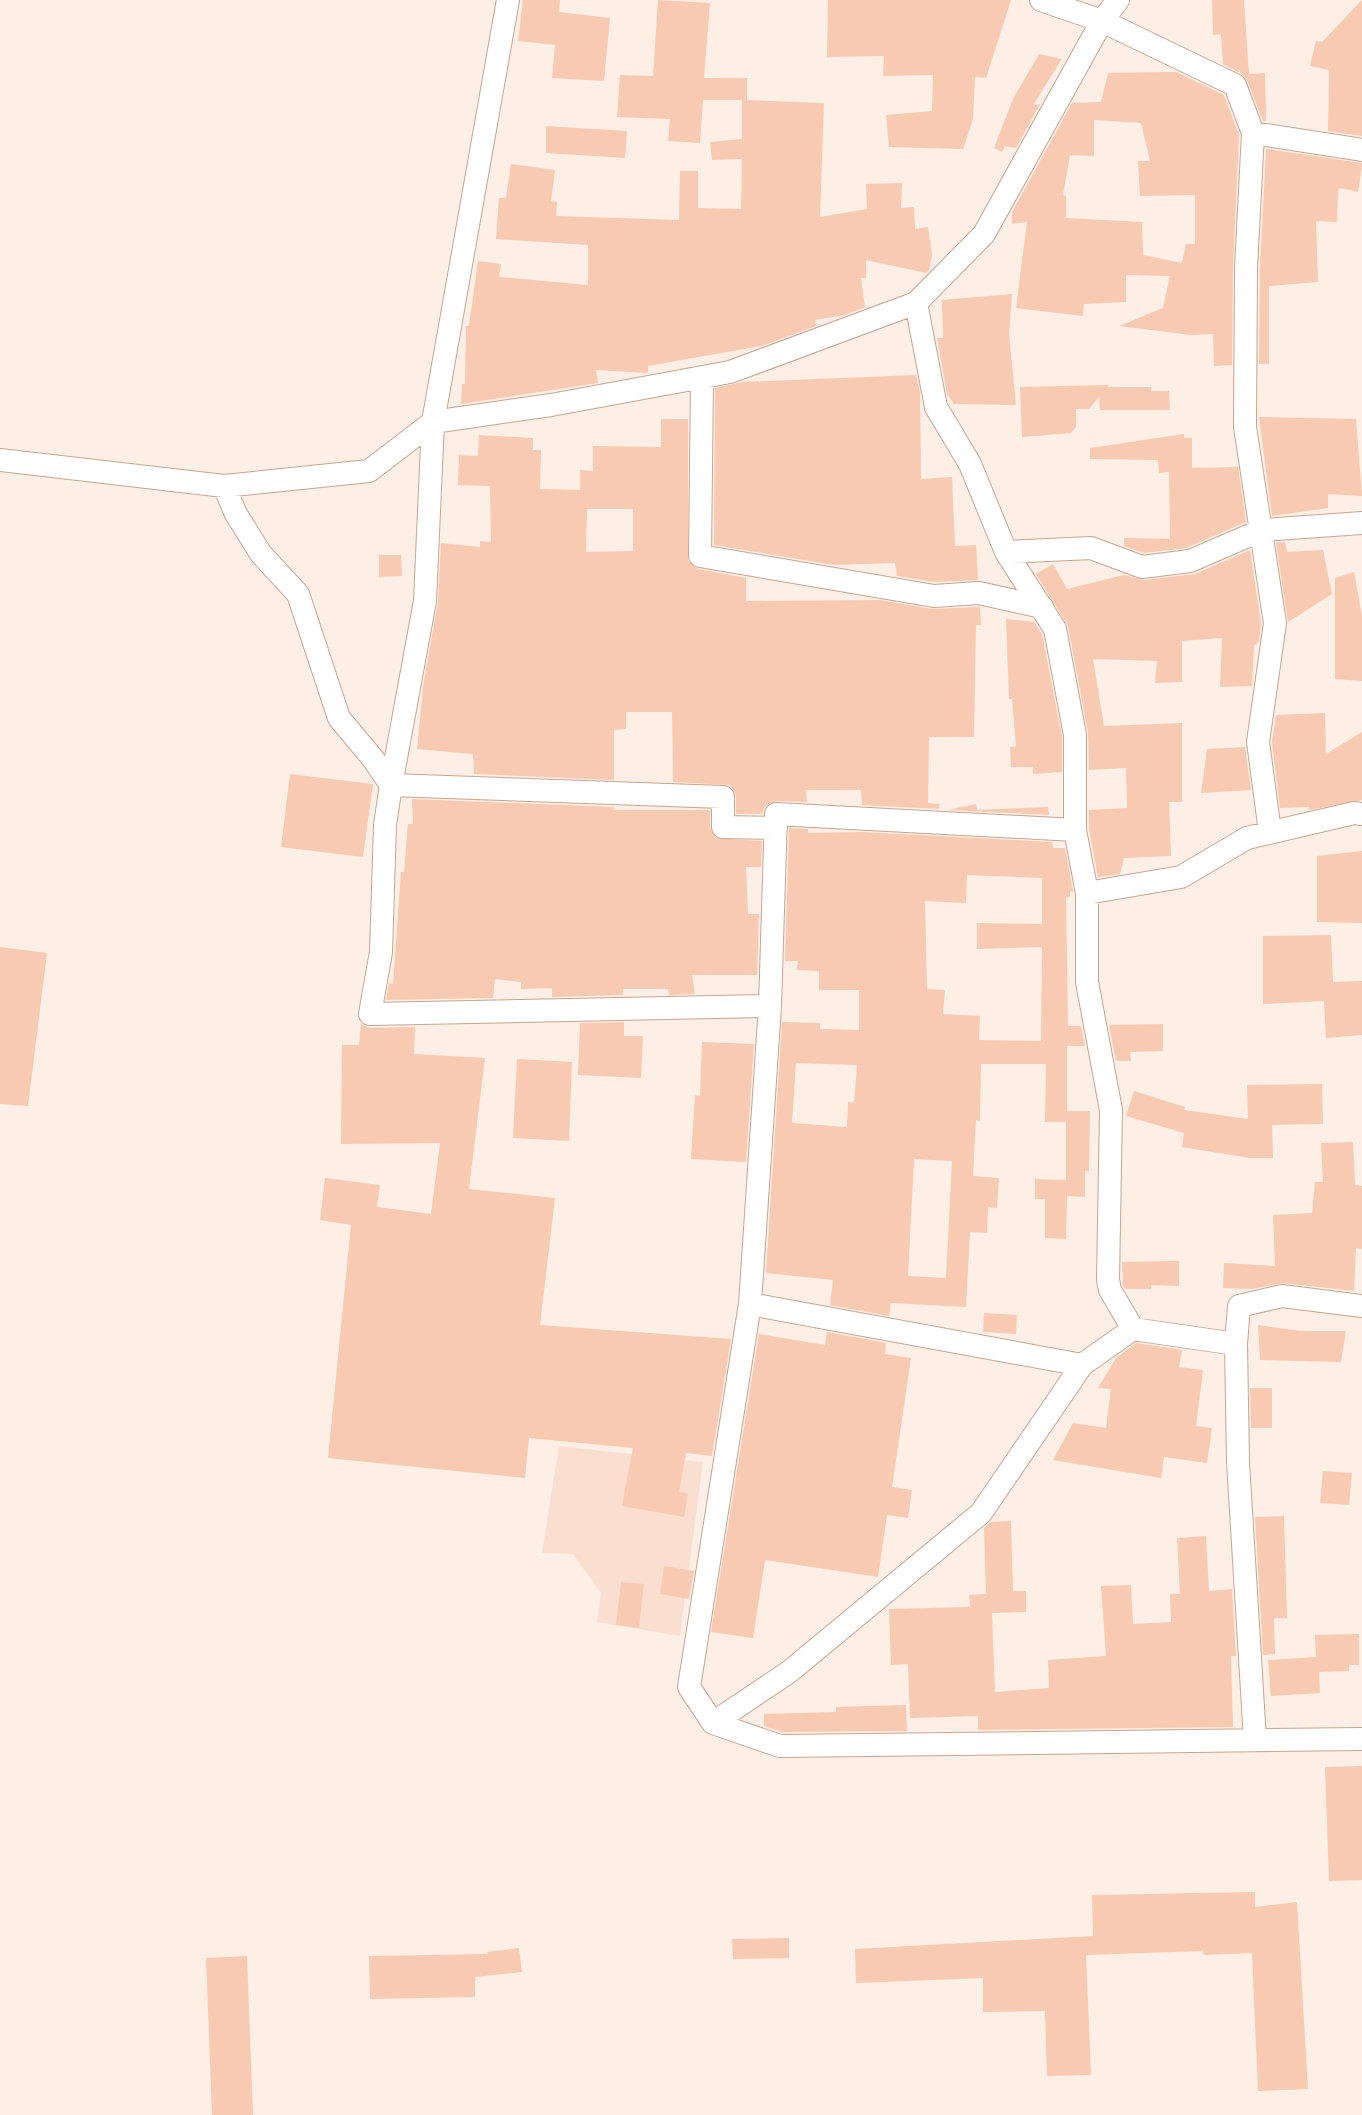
<svg xmlns="http://www.w3.org/2000/svg" width="1362" height="2115" font-family="'Archivo Narrow',sans-serif">
	<style>
		.built { fill: #fadfd1 }
		.building { fill: #f7cab1; fill-rule: evenodd }
		.lines { fill: none; stroke-linecap: round; stroke-linejoin: round }
		.minor-casing { stroke: #c7a591; stroke-width: 24 }
		.minor { stroke: #fff; stroke-width: 22 }
	</style>
	<rect width="100%" height="100%" fill="#fdeee6"/>
	<path class="built" d="M559,1446L703,1462L680,1636L597,1622L601,1593L573,1554L542,1553Z"/>
	<path class="building" d="M523,0H560L559,12L610,18L604,81L552,78L555,45L518,41Z
		M658,0L710,3L704,78H747V100H744L824,103L820,217L867,209L866,184L902,183L901,208L914,207L915,229L928,227L932,255L929,270L926,273L866,260V278H861L865,307L845,315L815,320L816,326L761,346L648,366V373L596,370L598,383L461,404L462,384H465L466,326H469L478,261L501,264L499,277L588,285V245L496,239L499,198H506L511,164L555,170L551,201L557,202L556,216L679,220L680,171H698V208L741,209L742,159L712,160L710,142L742,139V100H703L700,143L668,141L670,119L617,117L620,75L653,76Z
		M828,0H1011L986,78L975,77L973,119L963,149L889,147L886,115L932,111L933,75L883,76L884,56L827,57Z
		M1212,0H1244L1249,74L1265,73L1266,121H1263L1247,80L1241,73L1223,64L1221,34L1213,35Z
		M1362,0V136L1328,131L1329,70L1310,66L1316,41L1322,42Z
		M1039,54L1062,59L1033,105L1040,104L1016,148L1005,146L1002,152L994,148L1013,99Z
		M1165,72H1176L1224,95L1239,135L1233,267L1232,365L1214,366L1213,334L1191,335L1119,326L1163,308L1170,276L1126,275V302L1084,304L1083,316L1016,308L1027,222L1012,224V212L1072,103L1101,102L1108,73ZM1094,120L1141,123L1150,161H1138L1140,196L1195,195V244H1186L1182,263L1143,255L1142,222L1066,218V196L1063,195L1070,155L1094,156Z
		M546,126L627,131L625,158L546,153Z
		M1266,149L1362,163V166L1358,192L1340,188L1338,191L1337,222L1316,221L1318,282L1269,286V364H1259L1260,268Z
		M1012,294L1009,334L1016,405L954,404L947,394L937,338H943L942,300Z
		M916,375L920,393L921,479L952,477L955,546L976,545L978,580L935,582L897,576L895,563L834,565L714,545L715,388L743,382Z
		M1109,385L1107,387H1151V391H1169L1170,410H1100L1099,397L1089,409H1076V427L1071,433L1022,437L1020,387Z
		M1259,417L1356,419L1362,496L1328,494V508L1272,516Z
		M661,419H688V561L698,569L746,578V601L880,600L932,609L980,607L981,625H976L974,737H929L928,803L940,804L939,809L862,805L861,790H806L807,802L776,801L765,806L762,814H736V796L730,785L673,782L672,712H626V729L614,730V780L474,774L473,754L417,749L423,687L438,602L441,543L480,547V541L491,542L490,486L458,485L459,455L478,456L479,435L533,438V450H541L540,489L580,490V470L593,471V446L661,447ZM587,509H633V551L586,552Z
		M1184,434V438H1192V468L1238,467L1246,522L1186,548L1144,553L1124,546V538L1170,539L1169,472L1159,473L1158,460L1090,459V448Z
		M1285,542L1287,552L1323,550L1332,594L1288,622L1276,543Z
		M1250,550L1261,623L1259,642L1254,645L1252,686L1220,687L1222,638L1182,641V682L1155,683L1157,661L1093,659L1104,726L1182,723V802H1169L1171,856L1124,858L1120,874L1098,877L1089,829V810L1127,808L1126,768L1089,770L1088,733L1068,626L1036,574L1053,564L1067,589L1124,575L1144,580L1195,574Z
		M379,555H401L402,576L379,577Z
		M1354,572L1362,616V681L1335,679V578Z
		M1006,619L1034,622L1042,634L1062,736V772L1033,774V767H1011L1010,747H1016L1012,699H1009Z
		M1325,713L1326,754L1362,732V800L1309,810V807L1280,808L1272,742L1276,715Z
		M1245,747L1251,790L1201,793L1207,749Z
		M290,774L373,784L363,857L281,847Z
		M412,799L614,807V810H710V828L716,838L762,841L761,867H746L748,914H759L757,975H692L695,994L669,995L668,989H623V995L552,997V988L521,989V982L495,979L493,998L386,1000L389,983L393,984L401,872H404L408,824H413Z
		M976,804L977,810L1048,807L1049,815L948,810Z
		M789,828L808,829V833L862,832L1052,842L1053,848H1065L1073,891H1070V897H1066L1068,1026H1081L1085,1046H1067V1111H1090L1089,1171H1085V1197L1067,1196L1066,1239L1045,1238V1199H1035V1179L1066,1180V1122H1045L1046,1064H981L980,1121L976,1120L973,1176L999,1178L997,1208L988,1207L987,1233L970,1232L966,1307L891,1303L889,1316L830,1305L833,1280L766,1273L782,1022L820,1023V1029L859,1030V990H819V971L797,970L798,961H785ZM967,875L1042,878V924L977,923V949L1042,947L1041,1041L979,1040L980,1016L943,1014L945,990L927,989L925,901L966,903ZM796,1063L857,1065L854,1103L848,1102L847,1127L792,1123ZM914,1159L952,1161L946,1278L908,1276Z
		M1362,851V923L1317,922V856Z
		M1331,935L1333,982L1362,981V1035L1326,1038L1324,1001L1263,1004V936Z
		M0,947L47,953L28,1106L0,1104Z
		M624,1022V1036H643L641,1078L578,1075L580,1023Z
		M361,1024L370,1028L415,1027L414,1054L485,1058L469,1189L555,1198L540,1325L731,1339L712,1456L686,1453L679,1492L688,1493L684,1517L622,1506L633,1448L529,1438L525,1478L328,1458L351,1225L320,1220L325,1178L380,1185L377,1207L431,1214L440,1143L341,1144L342,1045H359Z
		M1163,1024V1051L1130,1052L1131,1061H1116L1109,1025Z
		M702,1042L754,1044L746,1162L691,1159L695,1095L700,1096Z
		M517,1059L572,1062L569,1141L513,1138Z
		M1322,1084L1323,1124L1272,1125L1273,1158H1250L1182,1147L1184,1133L1126,1116L1134,1091L1185,1107L1184,1110L1248,1119L1247,1085Z
		M1353,1142L1355,1185L1362,1186V1249L1356,1248L1354,1291L1283,1283L1251,1289L1223,1288L1224,1263L1275,1266L1273,1215L1312,1213L1315,1182H1323L1321,1143Z
		M1179,1261V1286L1151,1285V1289H1125L1123,1285L1122,1262Z
		M984,1313L1017,1315L1016,1334L983,1332Z
		M1258,1325L1300,1331H1346L1341,1362L1260,1360Z
		M827,1332L886,1343L885,1354L911,1358L892,1487L912,1490L908,1518L887,1515L878,1577L765,1560L753,1638L711,1632L759,1334L825,1345Z
		M1136,1343L1182,1350L1179,1367L1203,1370L1196,1426L1212,1428L1207,1463L1164,1457L1161,1478L1053,1460L1073,1423L1106,1428L1111,1389L1098,1388L1116,1358Z
		M1250,1388H1272V1428H1251Z
		M1323,1471L1352,1473L1349,1505L1320,1503Z
		M1284,1516L1287,1618H1274L1275,1654L1263,1655L1255,1517Z
		M1011,1521L1013,1591H1026V1612L992,1613L995,1692L1049,1688L1048,1660L1106,1656L1101,1586L1131,1585L1133,1624L1171,1622L1170,1594H1180L1177,1538L1206,1536L1209,1591L1232,1589L1236,1656H1231L1233,1727L978,1730V1716L910,1718L908,1664L891,1665L889,1609L970,1607L969,1595L986,1594L984,1528L991,1522Z
		M664,1566L694,1571L689,1599L660,1594Z
		M621,1582L644,1584L639,1628L616,1625Z
		M1359,1634V1665H1349V1671L1319,1672L1320,1693L1271,1696L1268,1660L1316,1657L1315,1635Z
		M906,1705L907,1731L782,1732L764,1726V1714L836,1712V1707Z
		M1362,1766V1880L1329,1881L1325,1767Z
		M1255,1892V1907L1297,1902L1308,2089L1258,2091L1252,1953L1204,1955L1203,1951L1086,1955L1091,2075L1047,2076L1045,2011L983,2012V1978L856,1983L855,1949L1093,1936L1092,1895Z
		M789,1938V1958L733,1959L732,1939Z
		M519,1948L522,1972L475,1977V1997L370,1999L369,1956L488,1954L487,1952Z
		M247,1956L253,2115H212L206,1958Z"/>
	<g class="lines">
		<g class="minor-casing">
			<path id="minor" d="M508,0L433,422L425,601L391,785L385,825L381,952L370,1014L770,1006
				M1041,0L1102,21L1235,85L1253,133L1362,150
				M1253,133L1246,268L1245,427L1275,623L1258,742L1270,832
				M916,303L936,407L970,464L1006,552L1055,629L1075,735V830L1087,893V982L1111,1110L1108,1280L1110,1290L1133,1329
				M702,379L700,556L934,596L979,593L1042,607
				M0,460L224,486L369,471L433,422L551,405L730,372L916,303L984,234L1102,21L1118,0
				M224,486L236,514L261,554L298,594L339,718L374,760L391,785L723,797V827L776,828
				M1006,552L1091,548L1142,567L1190,561L1262,530L1362,523
				M1075,830L776,814L770,1006L750,1304L689,1687L713,1723L780,1746L1362,1739
				M1087,893L1181,877L1247,838L1354,813L1362,814
				M750,1304L1082,1365L1133,1329L1236,1344
				M713,1723L789,1672L981,1513L1082,1365
				M1255,1740L1238,1462L1236,1344L1239,1306L1282,1296L1362,1306"/>
		</g>
		<use href="#minor" class="minor"/>
	</g>
</svg>
